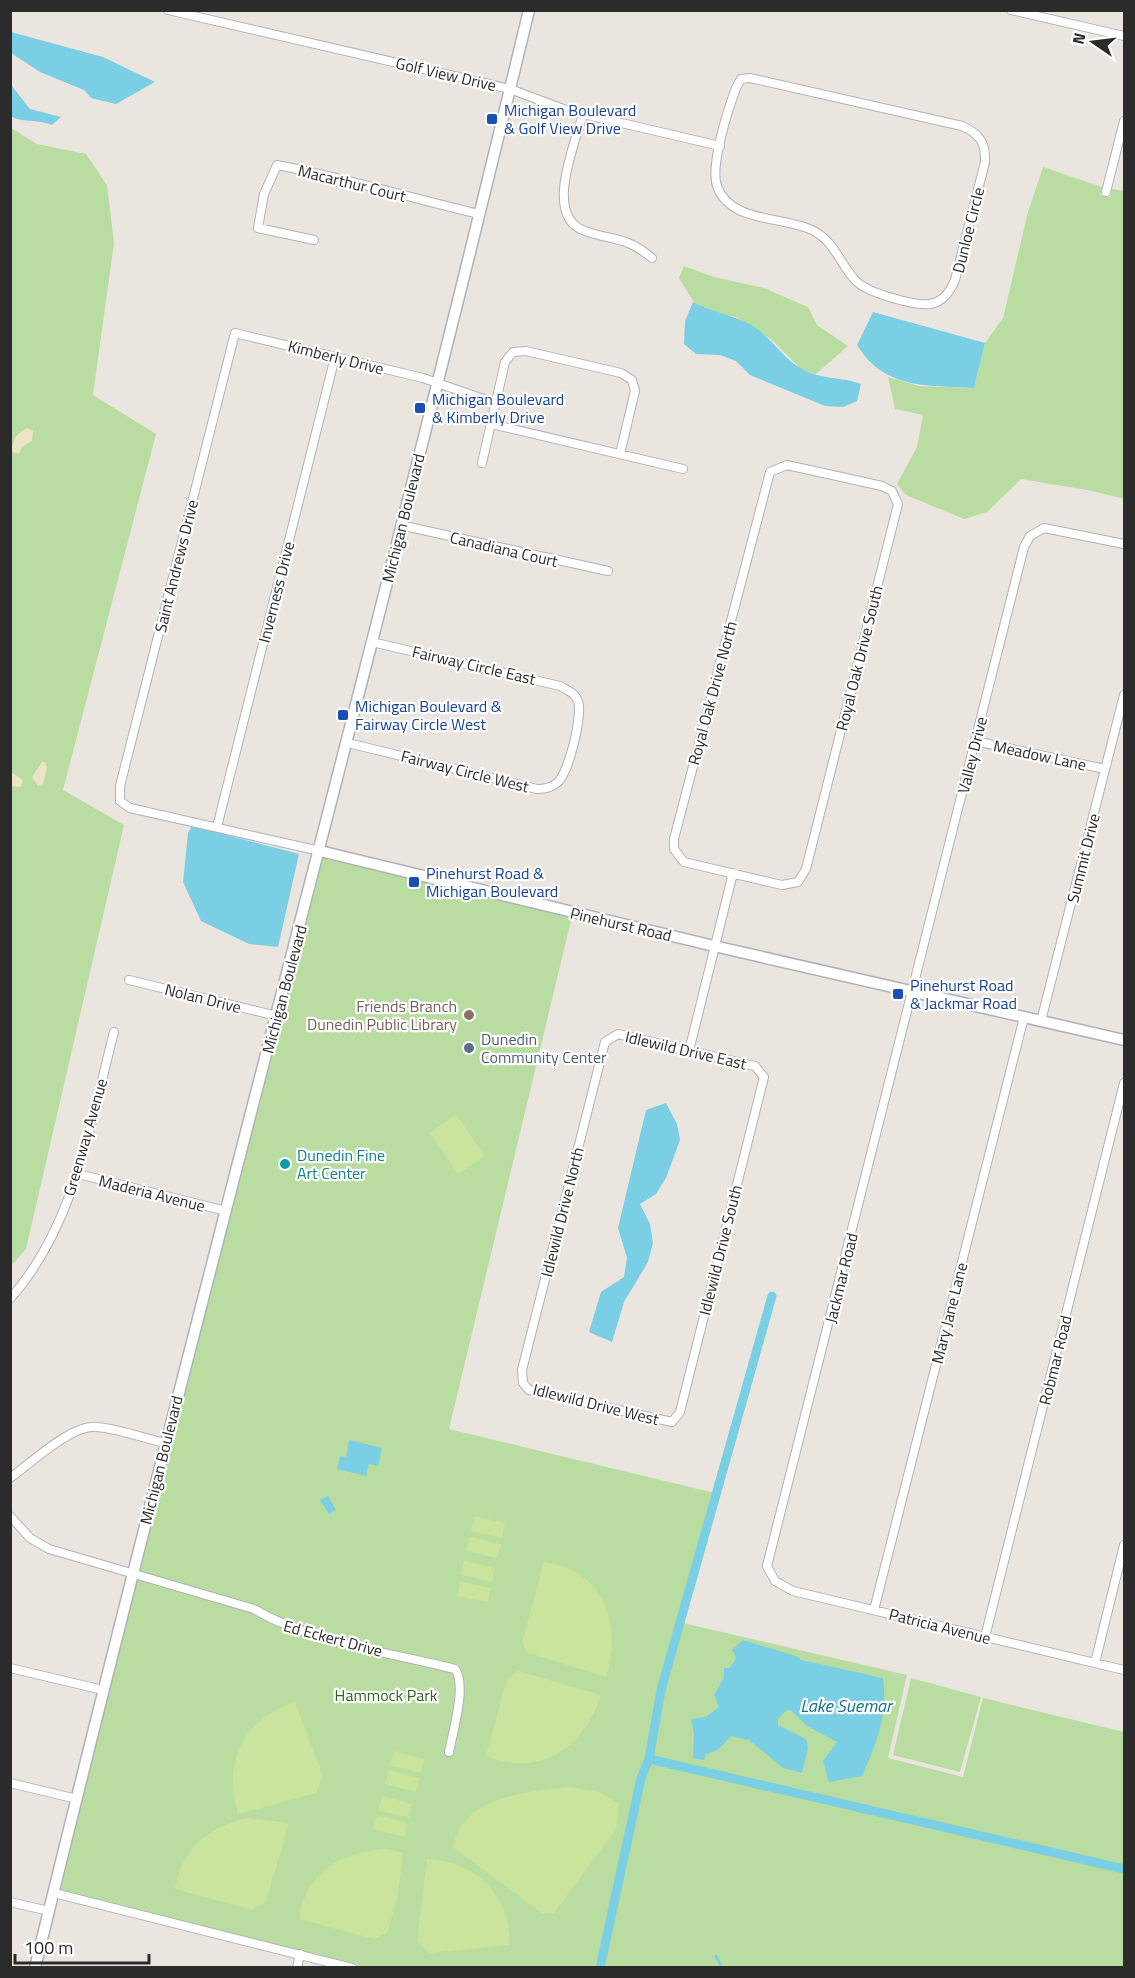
<svg xmlns="http://www.w3.org/2000/svg" width="1135" height="1978" font-family="'Titillium Web',sans-serif">
	<style>
		.green { fill: #b9dda0 }
		.sand { fill: #ede4c5 }
		.pitch { fill: #cae39d }
		.water { fill: #7bcfe4 }
		.lines { fill: none; stroke-linecap: round; stroke-linejoin: round }
		.stream { stroke: #7bcfe4; stroke-width: 3 }
		.canal { stroke: #7bcfe4; stroke-width: 9 }
		.minor-casing { stroke: #afb2ba; stroke-width: 10 }
		.tertiary-casing { stroke: #afb2ba; stroke-width: 13 }
		.minor { stroke: #fff; stroke-width: 8 }
		.tertiary { stroke: #fff; stroke-width: 10 }
		.transit-dot { fill: #1a4fb4; stroke: #fff; stroke-width: 2 }
		.education-dot { fill: #8d6e63; stroke: #fff; stroke-width: 2 }
		.service-dot { fill: #5c6f8a; stroke: #fff; stroke-width: 2 }
		.culture-dot { fill: #0f9aa8; stroke: #fff; stroke-width: 2 }
		.labels { text-anchor: middle; stroke-width: 4.5; stroke-linejoin: round; paint-order: stroke }
		.street-label { font-size: 16px; fill: #2b2b2b; stroke: #fff }
		.transit-label { font-size: 16px; fill: #164399; stroke: #fff; text-anchor: start }
		.education-label { font-size: 16px; fill: #785e54; stroke: #fff; text-anchor: end }
		.service-label { font-size: 16px; fill: #4e5e75; stroke: #fff; text-anchor: start }
		.culture-label { font-size: 16px; fill: #0d838f; stroke: #fff; text-anchor: start }
		.park-label { font-size: 16px; fill: #336221; stroke: #fff }
		.water-label { font-size: 18px; font-style: italic; fill: #1a7090; stroke: #fff }
	</style>
	<rect width="100%" height="100%" fill="#ebe5df"/>
	<path class="green" d="M11,128L37,144L86,154L107,185L114,243L93,395L156,434L63,790L124,825L26,1249L11,1266Z
		M1043,167L1102,187L1100,195L1110,197L1112,189L1124,191V499L1093,491L1021,479L987,512L964,519L906,495L897,484L917,447L923,415L895,409L888,377L919,386L974,388L985,343L1003,318L1028,212Z
		M684,266L714,277L764,288L808,307L817,325L848,346L816,374L802,370L771,339L736,317L709,311L694,302L679,278Z
		M320,851L573,912L449,1429L719,1494L683,1623L907,1675L888,1758L963,1777L983,1698L1124,1732V1967H339L54,1893Z
		M911,1678L981,1697L960,1772L893,1755Z"/>
	<path class="sand" d="M27,428L33,431L32,441L22,447L19,454L13,452L11,449L16,436Z
		M42,762H45L47,768L43,784L38,786L32,777Z
		M11,772L23,780L21,787L11,786Z"/>
	<path class="pitch" d="M456,1114L485,1156L458,1174L430,1133Z
		M474,1516L505,1523L502,1538L471,1531Z
		M470,1537L501,1544L497,1558L466,1551Z
		M464,1561L495,1568L492,1582L461,1575Z
		M544,1562C604,1569 623,1625 606,1677L526,1652L522,1642Z
		M460,1581L491,1588L488,1602L457,1596Z
		M518,1671L601,1695C583,1748 542,1778 486,1756L507,1679Z
		M295,1702L323,1776L316,1793L238,1814C223,1762 242,1720 295,1702Z
		M394,1751L424,1759L421,1773L390,1765Z
		M389,1770L419,1778L416,1792L385,1784Z
		M570,1787L598,1792L619,1803L616,1830L554,1913L543,1914L453,1847C463,1796 527,1791 570,1787Z
		M382,1796L412,1804L409,1818L378,1810Z
		M377,1815L407,1823L404,1837L373,1829Z
		M247,1818L289,1823L266,1902L252,1910L175,1889C182,1848 207,1828 247,1818Z
		M386,1849L403,1853L398,1894L388,1932L374,1939L299,1919C306,1871 341,1852 386,1849Z
		M427,1859C477,1862 510,1895 510,1945L430,1953L417,1942Z"/>
	<path class="water" d="M11,32L103,57L155,82L116,104L91,98L84,90L40,72L11,53Z
		M11,85L30,109L61,117L52,125C38,119 20,123 11,116Z
		M693,302C712,312 734,315 753,326C772,338 783,359 802,369C819,379 842,377 861,384L857,401L843,407L825,406L750,375L736,361L720,355L696,354L684,344L685,321Z
		M873,312L985,343L974,388C927,385 885,390 857,345Z
		M192,826L299,854L278,947L249,944L201,921L183,882L188,833Z
		M666,1103L677,1124L680,1140L666,1178L656,1194L640,1204L650,1224L653,1243L648,1262L624,1302L612,1342L589,1332L601,1292L624,1277L627,1258L618,1228L646,1110Z
		M349,1440L382,1448L378,1466L369,1464L366,1476L337,1469L340,1456L346,1457Z
		M328,1496L336,1510L329,1514L320,1500Z
		M743,1640L799,1657L801,1660L883,1678C888,1714 877,1743 862,1776L829,1782L823,1761L837,1742L807,1726L792,1711L787,1710L778,1718V1725L806,1739L808,1748L802,1773L783,1768L749,1740L731,1736L718,1750L706,1754L704,1760L693,1758L694,1733L691,1719L706,1717L719,1707L714,1695L724,1678V1668H730L736,1658L732,1650Z"/>
	<g class="lines">
		<path class="stream" d="M716,1956L722,1968"/>
		<path class="canal" d="M649,1759L1124,1869
			M600,1968L641,1778L649,1759L661,1690L772,1296"/>
		<g class="minor-casing">
			<path id="minor" d="M168,10L510,89L566,110L720,146
				M1011,10L1124,36
				M750,78L962,126C980,134 986,143 985,162L955,280C950,292 943,302 930,304C914,306 868,293 856,281C840,265 835,241 812,230C782,216 730,223 717,186C710,165 728,109 736,88L741,79Z
				M583,114C575,144 543,217 585,231C613,241 626,236 652,258
				M1106,192L1124,121
				M314,240L258,228L264,194L277,165C345,178 411,198 479,214
				M491,424L683,469
				M482,463L505,362L513,352L526,351L621,373L632,380L635,391L620,454
				M787,465L882,486L892,491L898,504L806,869L798,882L782,885L684,862L674,849V839L770,472Z
				M400,525L608,571
				M1124,544L1044,528L1030,536L1024,547L767,1566L775,1581L793,1591L1124,1670
				M975,741L1105,769
				M348,743L537,789C545,789 552,788 558,782C569,772 583,714 578,701C575,693 567,690 560,686L372,642
				M217,827L335,357
				M320,851L130,808L120,801V786L235,333L423,378L495,403
				M129,980L277,1016
				M1041,1021L1124,695
				M618,1034L755,1066L764,1077L680,1412L672,1422L529,1390L523,1383L522,1370L605,1042Z
				M689,1051L733,873
				M78,1174L226,1211
				M10,1299C75,1226 90,1124 114,1032
				M10,1478C31,1463 72,1424 97,1427C120,1429 143,1438 165,1443
				M10,1516L30,1538L49,1549L254,1609C309,1642 392,1653 455,1669C467,1685 453,1731 449,1752
				M874,1610L1024,1017
				M985,1637L1124,1083
				M1095,1663L1124,1545
				M10,1668L103,1690
				M10,1783L77,1799
				M54,1893L352,1968
				M10,1902L49,1911
				M297,1968L300,1954"/>
		</g>
		<g class="tertiary-casing">
			<path id="tertiary" d="M320,851L714,946L1124,1040
				M35,1968C194,1314 372,665 529,10"/>
		</g>
		<use href="#minor" class="minor"/>
		<use href="#tertiary" class="tertiary"/>
	</g>
	<g class="transit-dot">
		<rect x="486" y="113" width="12" height="12" rx="3"/>
		<rect x="414" y="402" width="12" height="12" rx="3"/>
		<rect x="337" y="709" width="12" height="12" rx="3"/>
		<rect x="408" y="876" width="12" height="12" rx="3"/>
		<rect x="892" y="988" width="12" height="12" rx="3"/>
	</g>
	<circle class="education-dot" cx="469" cy="1015" r="6"/>
	<circle class="service-dot" cx="469" cy="1048" r="6"/>
	<circle class="culture-dot" cx="285" cy="1164" r="6"/>
	<g class="labels">
		<g class="street-label">
			<text transform="translate(446 74) rotate(13)" y="6">Golf View Drive</text>
			<text transform="translate(352 183) rotate(14)" y="6">Macarthur Court</text>
			<text transform="translate(968 230) rotate(-76)" y="6">Dunloe Circle</text>
			<text transform="translate(336 357) rotate(14)" y="6">Kimberly Drive</text>
			<text transform="translate(403 518) rotate(-76)" y="6">Michigan Boulevard</text>
			<text transform="translate(504 549) rotate(13)" y="6">Canadiana Court</text>
			<text transform="translate(176 566) rotate(-76)" y="6">Saint Andrews Drive</text>
			<text transform="translate(276 592) rotate(-76)" y="6">Inverness Drive</text>
			<text transform="translate(859 658) rotate(-76)" y="6">Royal Oak Drive South</text>
			<text transform="translate(474 665) rotate(13)" y="6">Fairway Circle East</text>
			<text transform="translate(712 693) rotate(-75)" y="6">Royal Oak Drive North</text>
			<text transform="translate(972 755) rotate(-76)" y="6">Valley Drive</text>
			<text transform="translate(1040 755) rotate(12)" y="6">Meadow Lane</text>
			<text transform="translate(465 771) rotate(14)" y="6">Fairway Circle West</text>
			<text transform="translate(1083 858) rotate(-76)" y="6">Summit Drive</text>
			<text transform="translate(621 924) rotate(13)" y="6">Pinehurst Road</text>
			<text transform="translate(284 989) rotate(-75)" y="6">Michigan Boulevard</text>
			<text transform="translate(203 998) rotate(14)" y="6">Nolan Drive</text>
			<text transform="translate(686 1050) rotate(13)" y="6">Idlewild Drive East</text>
			<text transform="translate(85 1137) rotate(-74)" y="6">Greenway Avenue</text>
			<text transform="translate(152 1193) rotate(14)" y="6">Maderia Avenue</text>
			<text transform="translate(562 1212) rotate(-76)" y="6">Idlewild Drive North</text>
			<text transform="translate(720 1250) rotate(-76)" y="6">Idlewild Drive South</text>
			<text transform="translate(841 1278) rotate(-76)" y="6">Jackmar Road</text>
			<text transform="translate(949 1313) rotate(-76)" y="6">Mary Jane Lane</text>
			<text transform="translate(1055 1360) rotate(-76)" y="6">Robmar Road</text>
			<text transform="translate(596 1404) rotate(14)" y="6">Idlewild Drive West</text>
			<text transform="translate(161 1460) rotate(-76)" y="6">Michigan Boulevard</text>
			<text transform="translate(940 1626) rotate(14)" y="6">Patricia Avenue</text>
			<text transform="translate(333 1638) rotate(15)" y="6">Ed Eckert Drive</text>
		</g>
		<g class="transit-label">
			<text x="504" y="116">Michigan Boulevard<tspan x="504" dy="18">&amp; Golf View Drive</tspan></text>
			<text x="432" y="405">Michigan Boulevard<tspan x="432" dy="18">&amp; Kimberly Drive</tspan></text>
			<text x="355" y="712">Michigan Boulevard &amp;<tspan x="355" dy="18">Fairway Circle West</tspan></text>
			<text x="426" y="879">Pinehurst Road &amp;<tspan x="426" dy="18">Michigan Boulevard</tspan></text>
			<text x="910" y="991">Pinehurst Road<tspan x="910" dy="18">&amp; Jackmar Road</tspan></text>
		</g>
		<g class="education-label">
			<text x="457" y="1012">Friends Branch<tspan x="457" dy="18">Dunedin Public Library</tspan></text>
		</g>
		<g class="service-label">
			<text x="481" y="1045">Dunedin<tspan x="481" dy="18">Community Center</tspan></text>
		</g>
		<g class="culture-label">
			<text x="297" y="1161">Dunedin Fine<tspan x="297" dy="18">Art Center</tspan></text>
		</g>
		<g class="park-label">
			<text x="386" y="1701">Hammock Park</text>
		</g>
		<g class="water-label">
			<text x="846" y="1712">Lake Suemar</text>
		</g>
	</g>
	<rect width="1135" height="1978" fill="none" stroke="#2b2b2b" stroke-width="24"/>
	<g transform="translate(1093 42) rotate(284)" stroke="#ffffff" stroke-width="4.5" paint-order="stroke">
	<path d="M0-4.5L10 22L0 15L-10 22Z" fill="#2b2b2b"/>
	<text y="-9" font-size="16" font-weight="bold" text-anchor="middle" fill="#2b2b2b">N</text>
	</g>
	<path d="M15 1954v9h134v-9" fill="none" stroke="#2b2b2b" stroke-width="3"/>
	<text x="24" y="1954" font-size="18" fill="#2b2b2b" stroke="#ffffff" stroke-width="4.5" paint-order="stroke">100 m</text>
</svg>
